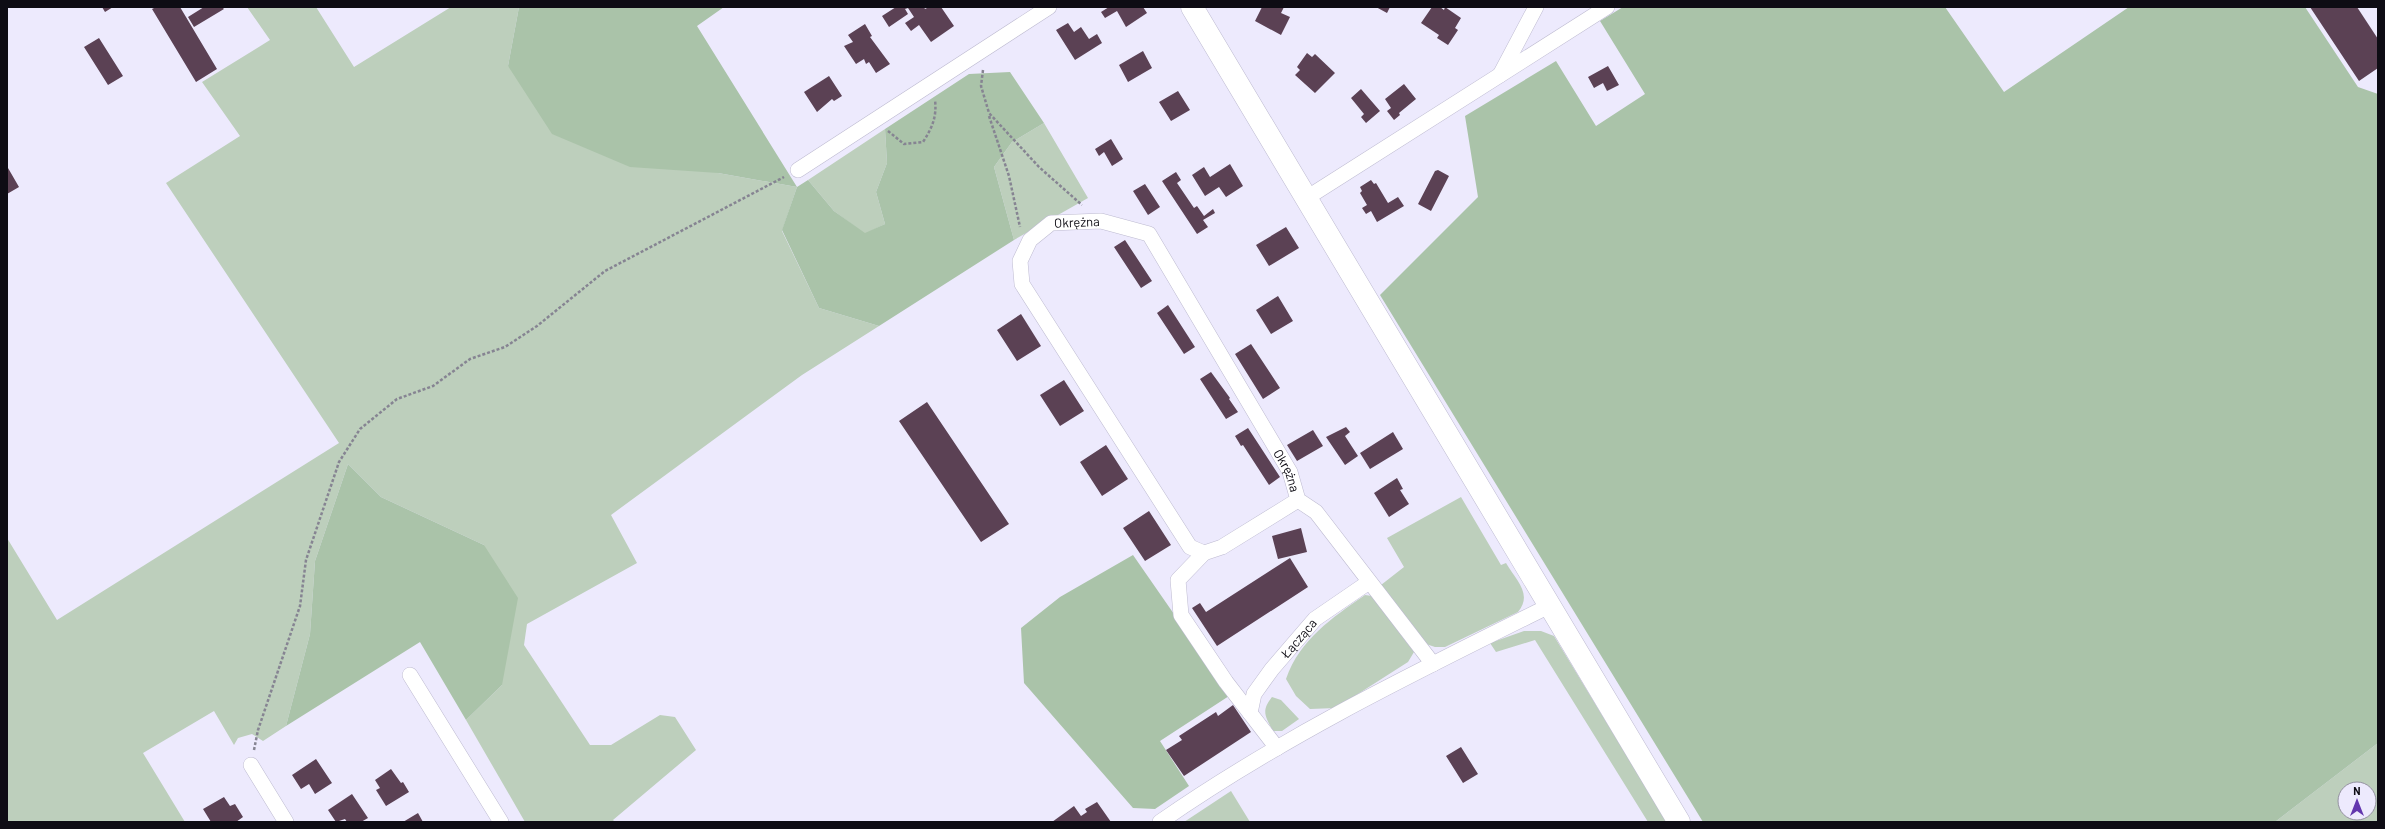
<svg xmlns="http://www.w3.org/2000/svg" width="2385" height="829" font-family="Barlow,sans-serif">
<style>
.green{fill:#bdcfbc;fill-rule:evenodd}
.forest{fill:#aac3a9}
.building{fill:#5b4154}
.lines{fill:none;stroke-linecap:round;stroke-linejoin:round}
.street-casing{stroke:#bebbd1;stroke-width:16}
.secondary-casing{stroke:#bebbd1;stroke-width:23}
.path{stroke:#868492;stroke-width:2.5;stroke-dasharray:3 2;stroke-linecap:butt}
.street{stroke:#fff;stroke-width:15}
.secondary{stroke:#fff;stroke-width:22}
.labels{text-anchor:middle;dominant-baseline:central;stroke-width:4;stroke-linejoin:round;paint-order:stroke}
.street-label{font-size:13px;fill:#0e0c14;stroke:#edeafd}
</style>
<rect width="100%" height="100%" fill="#edeafd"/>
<!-- green -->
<path class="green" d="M247,7H316L354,67L451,7H519L508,66L718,173L797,187L782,231L819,308L879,326L802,375L611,515L637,563L527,624L524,645L590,745H611L660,715L675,717L696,750L613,820L615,822H525L466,720L502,685L484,545L381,497L348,464L315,561L310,634L286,726L263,741L252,734L238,738L234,745L214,711L143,753L185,822H7V538L57,620L339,443L166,183L240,136L202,82L270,40Z
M1044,123L1088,198L1014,240L994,167L1012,142Z
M885,129L887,163L876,192L885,224L865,234L834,211L808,180Z
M1461,497L1501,565L1506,563C1516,580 1533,594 1518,612L1445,647H1435L1426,644L1381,585L1404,567L1387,538Z
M1365,595L1372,596L1414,652L1408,662L1336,708L1310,709L1296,696L1286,679C1300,639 1332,618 1365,595Z
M1524,631H1541L1554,636L1667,822H1648L1535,640L1496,652L1490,643Z
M1272,697L1281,700L1299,719L1282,731H1273C1265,716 1261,711 1272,697Z
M2378,743V822H2275ZM2345,789H2369V813H2345Z
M1231,791L1250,822H1184Z"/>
<!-- forest -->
<path class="forest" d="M519,7H724L697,26L797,187L808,180L834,211L865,233L885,224L876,192L887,163L885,129L969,74L1010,72L1044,123L1012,142L994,167L1014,240L879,326L819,308L782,230L797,187L718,173L630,167L552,134L508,66Z
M1623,7H1945L2004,92L2129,7H2305L2358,87L2378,94V743L2275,822H1703L1380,295L1478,197L1465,116L1556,61L1596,126L1645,94L1600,21Z
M348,464L381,497L484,545L518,598L502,685L466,720L420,642L286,726L310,634L315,561Z
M1133,555L1226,689L1229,696L1160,741L1189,786L1155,809L1133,808L1024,683L1021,628L1060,597Z"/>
<!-- building -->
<path class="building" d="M102,7H113L105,12Z
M156,7H180L217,69L196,82L152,9Z
M204,7H222L224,9L194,27L188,17Z
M896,7H924L925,9L929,7H941L954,26L931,42L919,25L911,31L905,23L914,17L908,8L905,9L908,14L889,27L882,16Z
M1109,7H1143L1147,13L1126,27L1117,11L1105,18L1101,12Z
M1262,7H1284L1281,13L1290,17L1281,35L1255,21Z
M1376,7H1390L1387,13Z
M1432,7H1440L1444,10L1445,7L1461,18L1455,28L1458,30L1448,45L1437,38L1439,35L1421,23Z
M2310,7H2357L2378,39V68L2359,81Z
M1068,23L1074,32L1081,27L1089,39L1097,34L1102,43L1075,60L1056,30Z
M865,24L872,36L870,37L890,64L876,73L869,62L866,64L864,59L856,64L844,46L853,42L848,35Z
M99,38L123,76L108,85L84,47Z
M1143,51L1152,68L1128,82L1119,65Z
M1307,53L1312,57L1315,54L1335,73L1315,93L1295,75L1300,70L1297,67Z
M1608,66L1619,85L1607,91L1603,83L1594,88L1588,77Z
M829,76L842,96L834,101L832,99L817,112L804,92Z
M1404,84L1416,99L1399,113L1400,115L1394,120L1387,111L1391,108L1385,99Z
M1361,89L1380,111L1366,123L1361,117L1364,114L1351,98Z
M1178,91L1190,110L1171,121L1159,102Z
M1111,139L1123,159L1112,166L1104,152L1099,156L1095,149Z
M1230,164L1243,186L1226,197L1219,187L1205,196L1192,175L1204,167L1210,177Z
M8,168L19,187L7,194V169Z
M1438,170L1449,176L1431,211L1418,204L1435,171Z
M1176,172L1181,180L1177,183L1194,208L1197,206L1204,216L1213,209L1215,213L1203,220L1208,227L1197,234L1162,181Z
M1371,180L1374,184L1376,183L1388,203L1398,197L1404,206L1377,222L1371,211L1366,214L1362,208L1367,205L1360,193L1362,191L1360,187Z
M1145,184L1160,207L1148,215L1133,191Z
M1286,227L1299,248L1269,266L1256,245Z
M1125,240L1152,281L1141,288L1114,247Z
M1278,296L1293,321L1271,334L1256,310Z
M1168,305L1195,347L1184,354L1157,313Z
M1021,314L1041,346L1017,361L997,330Z
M1251,344L1280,388L1263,399L1235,354Z
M1211,372L1230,398L1229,399L1238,412L1226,419L1200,379Z
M1064,380L1084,411L1060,426L1040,395Z
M927,402L1009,524L981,542L899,421Z
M1346,427L1350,432L1345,436L1358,456L1345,465L1326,437Z
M1248,428L1280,477L1269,485L1243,445L1241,446L1235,436Z
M1313,430L1323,446L1297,461L1287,445Z
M1393,432L1403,449L1370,469L1360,453Z
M1106,445L1128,479L1102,496L1080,462Z
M1397,478L1403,489L1400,490L1409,504L1389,517L1374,493Z
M1149,511L1171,545L1145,561L1123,528Z
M1301,528L1307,552L1278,559L1272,536Z
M1290,558L1308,587L1217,646L1192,608L1200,603L1206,612Z
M1233,705L1251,732L1184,776L1166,750L1182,740L1179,736L1216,712L1218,716Z
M1461,747L1478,774L1463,783L1446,756Z
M316,759L332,783L315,794L309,784L301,789L292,775Z
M391,769L401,783L403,782L409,792L386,806L376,790L380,788L375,780Z
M352,794L368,818L361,822H347L345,819L336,822L328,810Z
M224,797L230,806L235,804L243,817L236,822H211L203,809Z
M1097,802L1111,822H1052L1074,806L1081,816L1087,812L1085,809Z
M418,813L423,822H403Z"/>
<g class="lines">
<defs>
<g id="street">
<path d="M1500,75L1536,7"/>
<path d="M798,170L1049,7"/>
<path d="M1305,199L1607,7"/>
<path id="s1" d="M1298,500L1222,547L1204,553L1190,547L1022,284L1020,261L1030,240L1051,223L1101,221L1149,234L1290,472L1298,500L1316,512L1433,664"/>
<path d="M1204,553L1178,580L1181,615L1226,682L1277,748"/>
<path d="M410,675L501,822"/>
<path id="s2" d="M1250,713L1254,694L1272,669L1315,619L1369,582"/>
<path d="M251,765L286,822"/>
<path d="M1160,822C1282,737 1416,672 1549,606"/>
</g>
<path id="secondary" d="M1192,7L1679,822"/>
</defs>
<!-- street casing -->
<use href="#street" class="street-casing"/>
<!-- secondary casing -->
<use href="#secondary" class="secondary-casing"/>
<!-- path -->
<path class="path" d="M983,70L981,86L989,113L1039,167L1082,205
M989,116L1009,176L1020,227
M888,131L904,144L923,142C932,128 937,117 935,100
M254,750L258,730L300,606L306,560L339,462L360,429L397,399L433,386L470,359L505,347L537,326L605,271L784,177"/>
<!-- street -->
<use href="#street" class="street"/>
<!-- secondary -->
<use href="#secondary" class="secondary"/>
</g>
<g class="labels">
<!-- street labels -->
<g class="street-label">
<text stroke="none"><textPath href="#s1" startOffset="535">Okrężna</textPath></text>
<text stroke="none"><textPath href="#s1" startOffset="883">Okrężna</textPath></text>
<text stroke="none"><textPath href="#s2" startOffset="91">Łącząca</textPath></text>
</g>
</g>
<!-- border -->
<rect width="2385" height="829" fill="none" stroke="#0e0c14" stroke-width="16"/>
<!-- north arrow -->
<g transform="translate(2357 801)"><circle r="19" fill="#edeafd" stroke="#9491a0"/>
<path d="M0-3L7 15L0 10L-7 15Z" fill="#6236ae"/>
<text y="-6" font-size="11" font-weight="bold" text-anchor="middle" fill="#0e0c14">N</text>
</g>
</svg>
